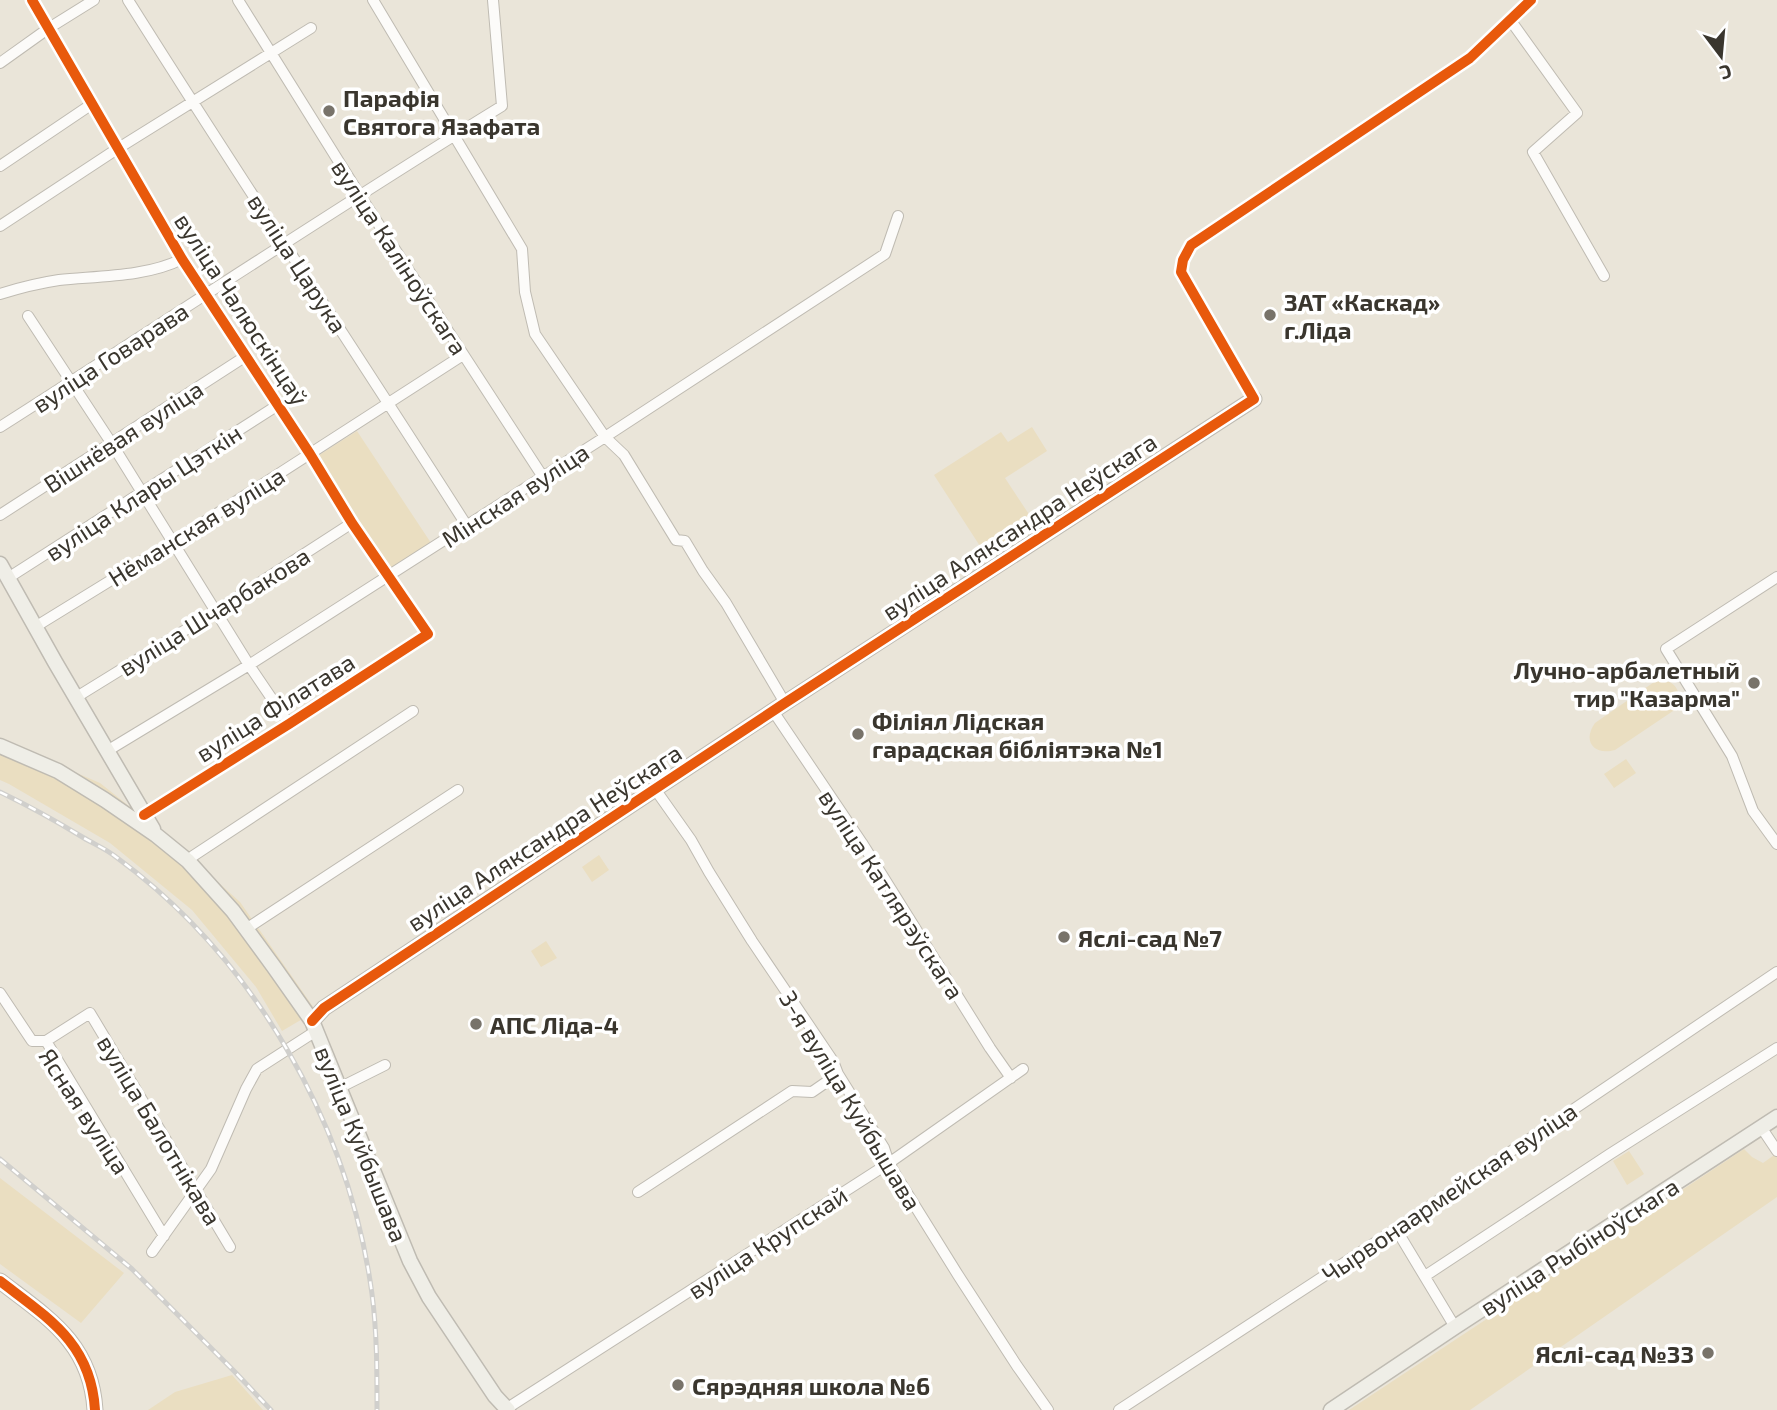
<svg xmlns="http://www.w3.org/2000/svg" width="1777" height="1410" font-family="'Exo 2',sans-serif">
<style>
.green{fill:#eadec1}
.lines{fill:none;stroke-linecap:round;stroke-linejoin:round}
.street-casing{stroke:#bfbbb2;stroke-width:12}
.secondary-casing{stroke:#bfbbb2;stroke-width:17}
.street{stroke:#fcfbf9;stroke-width:10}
.secondary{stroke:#efeee7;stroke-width:14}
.rail-casing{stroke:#d0cfcc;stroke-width:5}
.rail{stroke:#fff;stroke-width:2.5;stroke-dasharray:8;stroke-linecap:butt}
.cycleway-casing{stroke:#fff;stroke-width:15}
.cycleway{stroke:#e8590c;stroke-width:10}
.poi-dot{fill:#78736a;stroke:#fff;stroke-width:2.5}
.labels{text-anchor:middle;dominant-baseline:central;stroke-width:7;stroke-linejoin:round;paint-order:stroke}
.poi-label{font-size:24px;font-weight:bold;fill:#3a362e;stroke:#fff;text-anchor:start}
.street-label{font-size:24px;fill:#3a362e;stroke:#fff}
</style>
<rect width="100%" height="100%" fill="#eae5d9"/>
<!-- green -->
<path class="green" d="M1032,427L1047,451L1005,478L1038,528L989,560L934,475L1001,432L1008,442Z
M357,431L431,543L391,568L316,457Z
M1657,680C1676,679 1683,692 1676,709L1615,750C1594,756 1582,741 1595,723Z
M0,740L100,783L164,834L240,902L316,1011L282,1031L256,987L192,910L110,843L9,784L0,780Z
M1626,759L1636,773L1614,788L1604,774Z
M599,855L609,870L592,882L582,867Z
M546,941L557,958L541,967L531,951Z
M1744,1149L1752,1157L1763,1163L1777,1153V1197L1470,1410H1349Z
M1629,1151L1644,1174L1627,1185L1613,1161Z
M0,1178L124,1273L81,1323L0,1264Z
M232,1375L263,1410H148L175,1392Z"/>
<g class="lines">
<defs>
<path id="street" d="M32,0L182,259L310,454L352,523L428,634L289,724L144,815
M128,0C239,177 355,350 467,526
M238,0L359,194L543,477
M373,0L522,249L525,292L535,334L605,437L624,455L676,540L685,541L703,571L726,603L785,703
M1511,21L1577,113L1533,152L1604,276
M0,63L49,28L94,0
M0,166L92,104
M0,226L117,149L311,28
M0,294C19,288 39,283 59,280C98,276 147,277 182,259
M28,316L112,444L249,665L289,724
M1254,399L1181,272L1183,260L1191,245L1470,58L1531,0
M0,427C168,320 333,210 502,106L493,0
M0,515L246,356
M1777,577L1666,649L1732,756L1753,811L1777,844
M8,578L278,405
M35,627L173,542L463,355
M75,698L216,611L352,523
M773,711L862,843L990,1048L1011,1078
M107,751L249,665L605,437L885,254L898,216
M655,789L691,840L709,872L752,941L833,1061L838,1074L884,1148L889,1163L897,1177L958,1275L1017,1366L1048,1410
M188,861L193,856L413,711
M246,929L458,790
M0,993L32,1041H46L164,1236
M46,1041L90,1013L230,1247
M339,1088L385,1065
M1761,1127L1777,1151
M638,1192L792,1091L812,1092L838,1074
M1396,1229L1455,1327
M152,1252L211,1169L246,1089L257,1069L316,1031
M1425,1276L1610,1154L1777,1048
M506,1409L889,1163L1023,1069
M1119,1410L1396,1229L1777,972"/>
<path id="secondary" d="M0,564L55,662L153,829
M0,746L58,771L105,800L156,835L188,861L233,911L274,967L312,1021L410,1261L429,1297L495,1396L508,1410
M312,1021L324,1008L785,703L1254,399
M0,1281C48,1318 91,1343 95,1410
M1331,1410L1455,1327L1777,1117"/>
</defs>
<!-- street casing -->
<use href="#street" class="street-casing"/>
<!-- secondary casing -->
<use href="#secondary" class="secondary-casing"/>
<!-- street -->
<use href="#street" class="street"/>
<!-- secondary -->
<use href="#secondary" class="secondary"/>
<defs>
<path id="rail" d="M0,792C29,806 56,821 84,838C94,844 106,849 116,857C254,958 349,1124 372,1294C377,1332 377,1371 377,1410
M0,1159L132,1269L235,1372L271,1410"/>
</defs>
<!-- rail casing -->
<use href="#rail" class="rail-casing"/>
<!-- rail -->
<use href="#rail" class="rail"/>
<defs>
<path id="cycleway" d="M32,0L182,259L310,454L352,523L428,634L289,724L144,815
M312,1021L324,1008L785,703L1254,399L1181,272L1183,260L1191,245L1470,58L1531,0
M0,1281C48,1318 91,1343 95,1410"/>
</defs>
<!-- cycleway casing -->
<use href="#cycleway" class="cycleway-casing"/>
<!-- cycleway -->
<use href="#cycleway" class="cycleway"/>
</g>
<!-- markers -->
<g class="poi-dot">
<circle cx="329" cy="111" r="7"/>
<circle cx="1270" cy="315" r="7"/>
<circle cx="1754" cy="683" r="7"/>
<circle cx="858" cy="734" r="7"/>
<circle cx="1064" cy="937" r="7"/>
<circle cx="476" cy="1024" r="7"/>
<circle cx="1708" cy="1353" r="7"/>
<circle cx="678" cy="1385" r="7"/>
</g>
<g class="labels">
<!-- poi labels -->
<g class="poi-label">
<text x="343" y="97">Парафія<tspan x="343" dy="28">Святога Язафата</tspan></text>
<text x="1284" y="301">ЗАТ «Каскад»<tspan x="1284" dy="28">г.Ліда</tspan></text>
<text x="1740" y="669" text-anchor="end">Лучно-арбалетный<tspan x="1740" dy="28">тир "Казарма"</tspan></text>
<text x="872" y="720">Філіял Лідская<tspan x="872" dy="28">гарадская бібліятэка №1</tspan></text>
<text x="1078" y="937">Яслі-сад №7</text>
<text x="490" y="1024">АПС Ліда-4</text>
<text x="1694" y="1353" text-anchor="end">Яслі-сад №33</text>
<text x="692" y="1385">Сярэдняя школа №6</text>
</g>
<!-- street labels -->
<g class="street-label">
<text transform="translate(400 257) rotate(57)">вуліца Каліноўскага</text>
<text transform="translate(298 263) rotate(57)">вуліца Царука</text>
<text transform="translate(242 309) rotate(57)">вуліца Чалюскінцаў</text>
<text transform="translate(110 357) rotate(-33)">вуліца Говарава</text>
<text transform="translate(123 436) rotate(-33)">Вішнёвая вуліца</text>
<text transform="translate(143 492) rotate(-33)">вуліца Клары Цэткін</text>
<text transform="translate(515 495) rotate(-33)">Мінская вуліца</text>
<text transform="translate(196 526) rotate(-32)">Нёманская вуліца</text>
<text transform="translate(1019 526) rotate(-33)">вуліца Аляксандра Неўскага</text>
<text transform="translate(214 611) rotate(-32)">вуліца Шчарбакова</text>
<text transform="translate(275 707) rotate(-32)">вуліца Філатава</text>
<text transform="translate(544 837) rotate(-33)">вуліца Аляксандра Неўскага</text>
<text transform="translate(892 894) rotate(57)">вуліца Катлярэўскага</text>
<text transform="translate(851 1100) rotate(59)">3-я вуліца Куйбышава</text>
<text transform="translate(85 1111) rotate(57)">Ясная вуліца</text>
<text transform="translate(160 1130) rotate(59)">вуліца Балотнікава</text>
<text transform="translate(362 1144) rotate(68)">вуліца Куйбышава</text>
<text transform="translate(1449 1192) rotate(-34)">Чырвонаармейская вуліца</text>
<text transform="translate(767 1242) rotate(-33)">вуліца Крупскай</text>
<text transform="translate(1579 1246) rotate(-33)">вуліца Рыбіноўскага</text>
</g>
</g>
<!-- north arrow -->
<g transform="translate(1721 56) rotate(164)" stroke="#ffffff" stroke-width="5" paint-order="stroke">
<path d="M0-5L12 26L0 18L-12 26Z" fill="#3a362e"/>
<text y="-10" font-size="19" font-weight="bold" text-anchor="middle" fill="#3a362e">С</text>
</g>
</svg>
